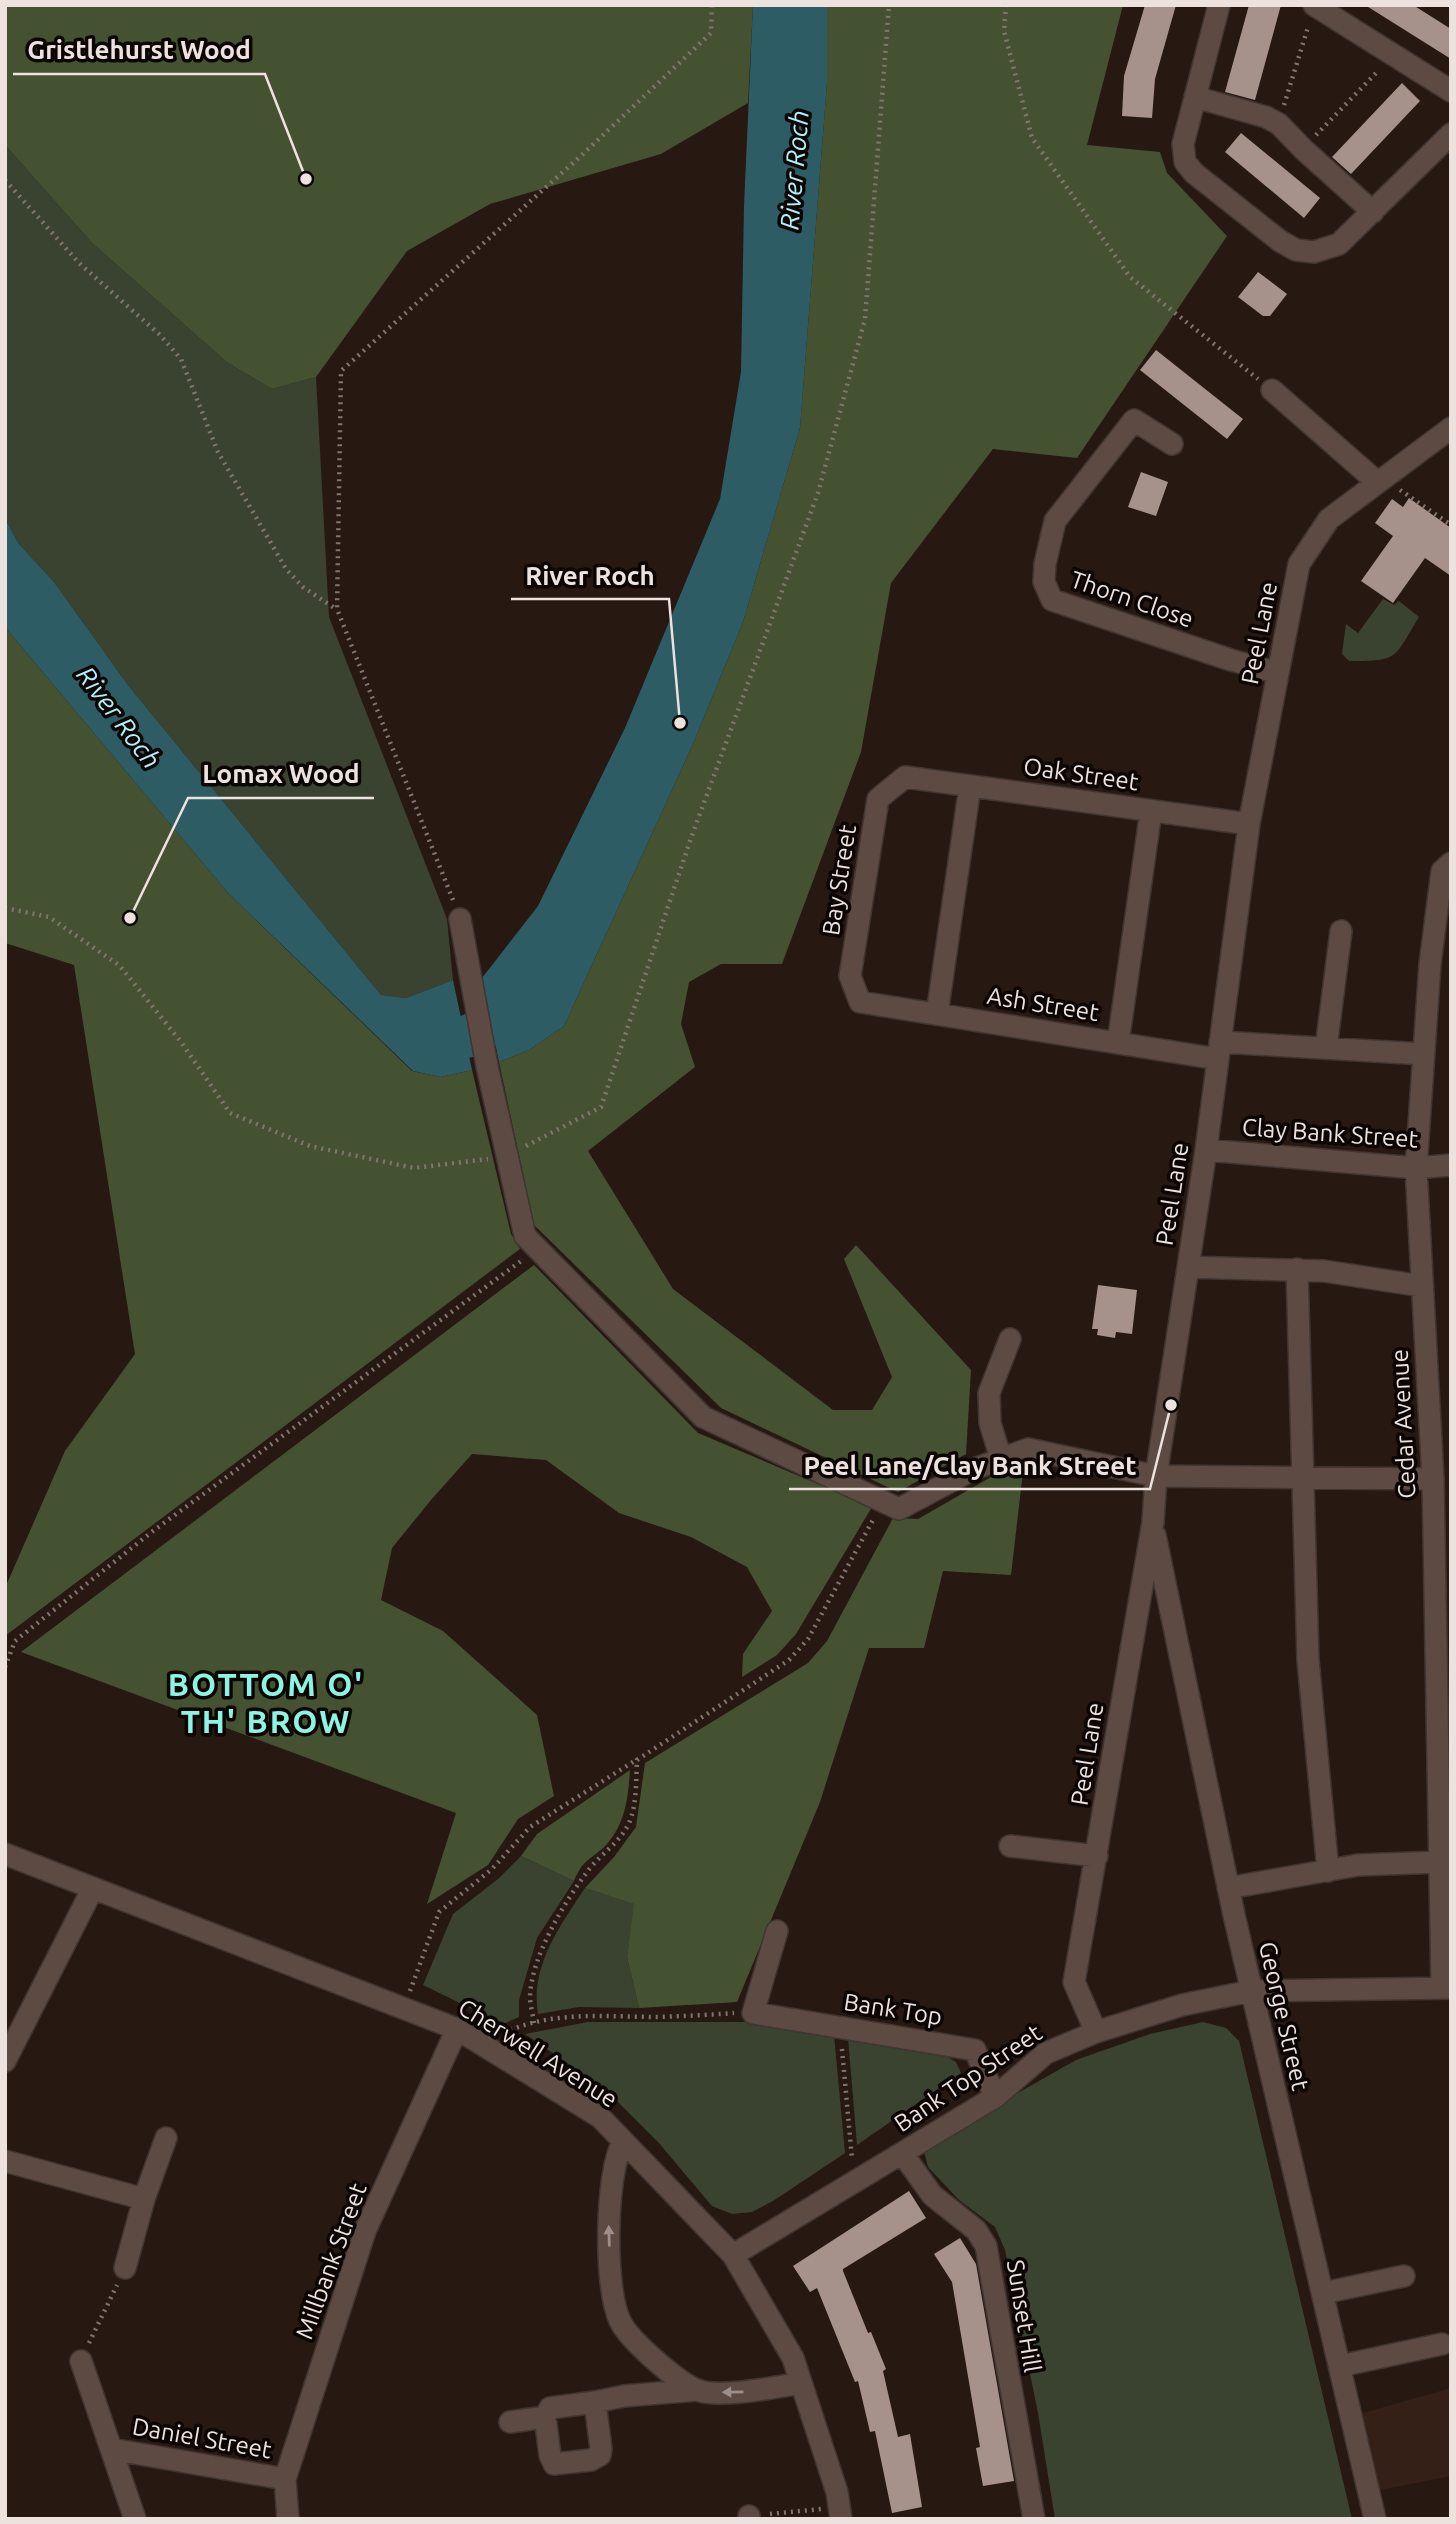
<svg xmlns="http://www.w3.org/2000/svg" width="1456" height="2524" font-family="Ubuntu,sans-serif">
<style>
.built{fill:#352018}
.green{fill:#3a4330}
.forest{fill:#445232}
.water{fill:#2d5c65}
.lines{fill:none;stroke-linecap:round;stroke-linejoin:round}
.river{stroke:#2d5c65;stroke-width:42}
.building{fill:#a6928a}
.minor-casing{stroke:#403532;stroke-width:24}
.path{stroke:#827570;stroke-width:4.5;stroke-dasharray:2 5;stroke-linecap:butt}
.minor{stroke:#5c4a43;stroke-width:21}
.oneway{fill:#9d8e89}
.labels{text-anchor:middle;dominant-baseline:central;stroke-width:7;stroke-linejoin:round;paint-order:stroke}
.street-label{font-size:24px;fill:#ede2de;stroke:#0b0504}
.water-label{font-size:26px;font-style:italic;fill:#aff0fd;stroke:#0b0504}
.district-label{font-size:32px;font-weight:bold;letter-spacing:2px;fill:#8df4e4;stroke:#0b0504}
.leader{fill:none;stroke:#ede2de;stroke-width:2.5}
.callout-dot{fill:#ede2de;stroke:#0b0504;stroke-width:2.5}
.callout-label{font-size:26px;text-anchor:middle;font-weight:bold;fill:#ede2de;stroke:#0b0504;stroke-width:7;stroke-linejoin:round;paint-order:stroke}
</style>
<rect width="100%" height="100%" fill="#271812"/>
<!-- built -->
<path class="built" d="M1451,2388V2476L1380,2490L1363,2413Z"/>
<!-- green -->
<path class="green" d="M5,145L92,243L228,363L272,389L316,377L329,617L447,919L453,980L406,998L381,995L128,685L54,582L19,544L5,519Z
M1383,599L1394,605L1399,601L1419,617C1393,659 1400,661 1349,661L1342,654L1346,624L1358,633Z
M521,1856L574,1881L537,1938L519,2000V2017L503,2024L423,1985L453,1914L498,1879Z
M585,1888L635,1904L627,1957L639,2008L579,2007L538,2014C530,1966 560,1926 585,1888Z
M588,2022H752L834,2035L845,2153L773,2201L752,2212L732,2214L712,2206L658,2142L605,2089L525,2034Z
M1203,2022L1226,2028L1239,2041L1352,2519H1055L1038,2413L1005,2250L995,2227L959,2200L928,2167L923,2147L1076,2060L1150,2034Z
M848,2038L941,2053L956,2062L961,2073L857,2145Z"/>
<!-- forest -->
<path class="forest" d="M5,5H753L748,103L661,154L490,204L407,251L316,377L272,389L228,363L92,243L5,145Z
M827,5H1123L1087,145L1160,152L1167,173L1227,236L1077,458L993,449L891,583L861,752L782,964H721L689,982L681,1024L695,1067L588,1151L673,1289L833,1410H872L892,1377L844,1259L856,1245L971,1370L966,1454L898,1492L721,1408L534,1225L499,1062L529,1050L564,1026L693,744L743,622L800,428L827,83Z
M5,627L228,893L412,1071L441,1077L472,1070L511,1234L520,1249L5,1636V1588L65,1451L135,1354L74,965L5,943Z
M534,1265L698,1433L872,1507L796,1634L777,1655L742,1677L743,1654L772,1611L747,1567L691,1537L619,1513L546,1460L472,1454L431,1500L392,1548L381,1600L443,1631L537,1715L554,1796L518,1819L488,1865L427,1904L456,1813L21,1652Z
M1024,1463L1011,1575L943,1571L924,1648H869L820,1802L737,2002L639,2008L627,1957L634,1904L585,1888L614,1857L636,1827L645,1763L808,1663L827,1641L893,1518L918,1519L991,1477Z
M630,1770C628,1797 626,1822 607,1844C592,1860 584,1857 574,1881L521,1856L537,1834Z"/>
<!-- water -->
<path class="water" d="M753,5H827V83L800,428L743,622L693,744L564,1026L529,1050L499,1062L482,978L538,906L625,728L720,499L741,372L744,206Z
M5,519L19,544L54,582L128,685L381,995L406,998L453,980L472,1070L441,1077L413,1071L228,893L5,627Z"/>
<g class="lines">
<!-- river -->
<path class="river" d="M408,1033L447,1042L466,1037L528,1005L536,991"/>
</g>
<!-- building -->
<path class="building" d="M1145,5H1176L1155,79L1152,118L1122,116L1124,76Z
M1249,5H1281L1255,100L1225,92Z
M1365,5H1413L1451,29V59Z
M1402,83L1420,101L1351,174L1332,157Z
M1241,133L1320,198L1304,218L1225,152Z
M1258,272L1287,294L1270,316H1263L1238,297Z
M1156,350L1243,419L1227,439L1140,370Z
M1141,472L1168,482L1156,516L1128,507Z
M1409,498L1451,528V576L1425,558L1393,603L1361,581L1393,536L1375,523L1392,499L1403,507Z
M1098,1285L1137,1290L1132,1334L1116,1332L1115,1338L1097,1335L1098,1329H1092Z
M909,2191L926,2218L843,2269V2271L868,2333L871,2332L886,2369L883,2371L898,2437L910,2434L922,2507L892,2513L875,2431L870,2432L858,2381L855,2382L817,2288L810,2292L793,2266Z
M960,2238L976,2264L1014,2481L983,2486L976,2448L980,2447L952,2282L934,2254Z"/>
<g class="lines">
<defs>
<path id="minor" d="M1219,5L1183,144L1185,162L1194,173L1280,241L1296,250L1314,252L1339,244L1451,134
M1314,5L1451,91
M1195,97L1266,117L1279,124L1303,149L1373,212
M1272,390L1377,482
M1172,444L1134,420L1055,521L1045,564L1044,582L1052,600L1231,660L1278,673
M460,919L487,1066L525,1236L703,1417L899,1509L974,1469L1028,1449L1156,1476L1433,1479
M937,1014L970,786
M1220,1042L1424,1054
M1118,1043L1151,811
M1326,1048L1341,931
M1218,1059L860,1002L850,976L878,799L905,777L1249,824
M1206,1150L1416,1168L1451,1165
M1188,1267L1324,1271L1422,1286
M1297,1269L1308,1660L1328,1871
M1001,1459L990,1423L989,1393L1010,1339
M1155,1535L1234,1915L1375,2519
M1010,1846L1097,1856
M5,1854L457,2029L600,2117L733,2255L793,2358L837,2492L841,2519
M1228,1888L1358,1865L1441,1862
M777,1931L753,2013L975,2050L995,2097
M1442,1988L1433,1479L1416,1168L1430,964L1442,871L1451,863
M1096,2032L1074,1982L1153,1522L1156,1476L1206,1150L1249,824L1299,564L1329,519L1451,428
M5,2061L93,1888
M623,2142C605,2174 604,2288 620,2321C629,2340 680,2385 700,2391C722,2398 777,2387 801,2383
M902,2153L932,2195L976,2230L986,2246L1034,2519
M5,2161L144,2199
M733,2255L995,2097L1046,2053L1096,2032L1182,2005L1251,1991L1451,1988
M125,2268L144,2199L166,2138
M1323,2293L1404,2276
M81,2361L135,2519
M1340,2366L1442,2344
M595,2402L550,2408L545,2417L550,2455L554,2464L591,2460L600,2455L601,2449L595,2402L624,2396L697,2390
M510,2422L545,2417
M111,2449L285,2479
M749,2516V2519
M288,2519L285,2479L365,2231L457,2029"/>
</defs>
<!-- minor casing -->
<use href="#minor" class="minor-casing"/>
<!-- path -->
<path class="path" d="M1006,5L1004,31L1032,138L1130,277L1258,379
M1284,105L1308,27
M1316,135L1378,71
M5,180L79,263L160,335L181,359L218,452L286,569L303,587L336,609
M1400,490L1451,525
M453,900L337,609L341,371L583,154L711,33L712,5
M5,908L49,917L120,966L181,1042L230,1113L310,1146L414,1168L488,1159
M526,1146L601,1107L691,838L818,493L865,319L889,5
M5,1667L15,1641L153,1531L521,1261
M410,1991L439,1912L492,1869L530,1827L636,1760
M534,2023C533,2015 530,2005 530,1997C531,1957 564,1903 587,1872C600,1854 619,1844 629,1823C637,1805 636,1779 637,1760L789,1660L808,1639L874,1518
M504,2033C552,2010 607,2017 658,2017C684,2016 709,2015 734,2013
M842,2049L852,2159
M89,2343L117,2285
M770,2514L821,2509"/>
<!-- minor -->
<use href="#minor" class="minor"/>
</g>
<!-- one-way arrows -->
<defs><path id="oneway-solid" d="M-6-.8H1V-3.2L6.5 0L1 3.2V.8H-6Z" transform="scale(1.75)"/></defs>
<g class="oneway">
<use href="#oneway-solid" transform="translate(609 2236) rotate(-92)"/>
<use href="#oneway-solid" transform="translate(733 2392) rotate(179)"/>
</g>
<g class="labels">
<!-- street labels -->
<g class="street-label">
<text transform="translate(1132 599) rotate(19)">Thorn Close</text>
<text transform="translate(1259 633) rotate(-79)">Peel Lane</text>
<text transform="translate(1081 774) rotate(8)">Oak Street</text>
<text transform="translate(839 880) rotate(-81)">Bay Street</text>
<text transform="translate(1043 1004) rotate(9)">Ash Street</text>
<text transform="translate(1330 1133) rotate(4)">Clay Bank Street</text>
<text transform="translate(1172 1194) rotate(-81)">Peel Lane</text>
<text transform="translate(1403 1424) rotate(-93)">Cedar Avenue</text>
<text transform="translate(1087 1754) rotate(-81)">Peel Lane</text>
<text transform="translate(893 2009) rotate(9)">Bank Top</text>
<text transform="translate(1284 2016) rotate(77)">George Street</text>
<text transform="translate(538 2053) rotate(32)">Cherwell Avenue</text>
<text transform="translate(968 2078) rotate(-34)">Bank Top Street</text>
<text transform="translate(331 2261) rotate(-70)">Millbank Street</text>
<text transform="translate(1024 2316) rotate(81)">Sunset Hill</text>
<text transform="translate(202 2438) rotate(10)">Daniel Street</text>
</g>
<!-- water labels -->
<g class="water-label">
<text transform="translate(794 170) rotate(-85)">River Roch</text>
<text transform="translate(119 717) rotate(53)">River Roch</text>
</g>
<!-- district labels -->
<g class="district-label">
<text x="266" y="1684">BOTTOM O'<tspan x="266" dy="37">TH' BROW</tspan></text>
</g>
</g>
<!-- callouts -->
<path class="leader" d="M306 179L265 74H13M680 723L669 599H511M130 918L188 798H374M1171 1405L1150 1489H789"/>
<g class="callout-dot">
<circle cx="306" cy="179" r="7"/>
<circle cx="680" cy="723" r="7"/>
<circle cx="130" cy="918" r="7"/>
<circle cx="1171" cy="1405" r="7"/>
</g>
<g class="callout-label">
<text x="139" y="59">Gristlehurst Wood</text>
<text x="590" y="585">River Roch</text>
<text x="281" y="783">Lomax Wood</text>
<text x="970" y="1475">Peel Lane/Clay Bank Street</text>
</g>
<!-- border -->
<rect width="1456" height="2524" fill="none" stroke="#ede2de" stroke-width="14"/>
</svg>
